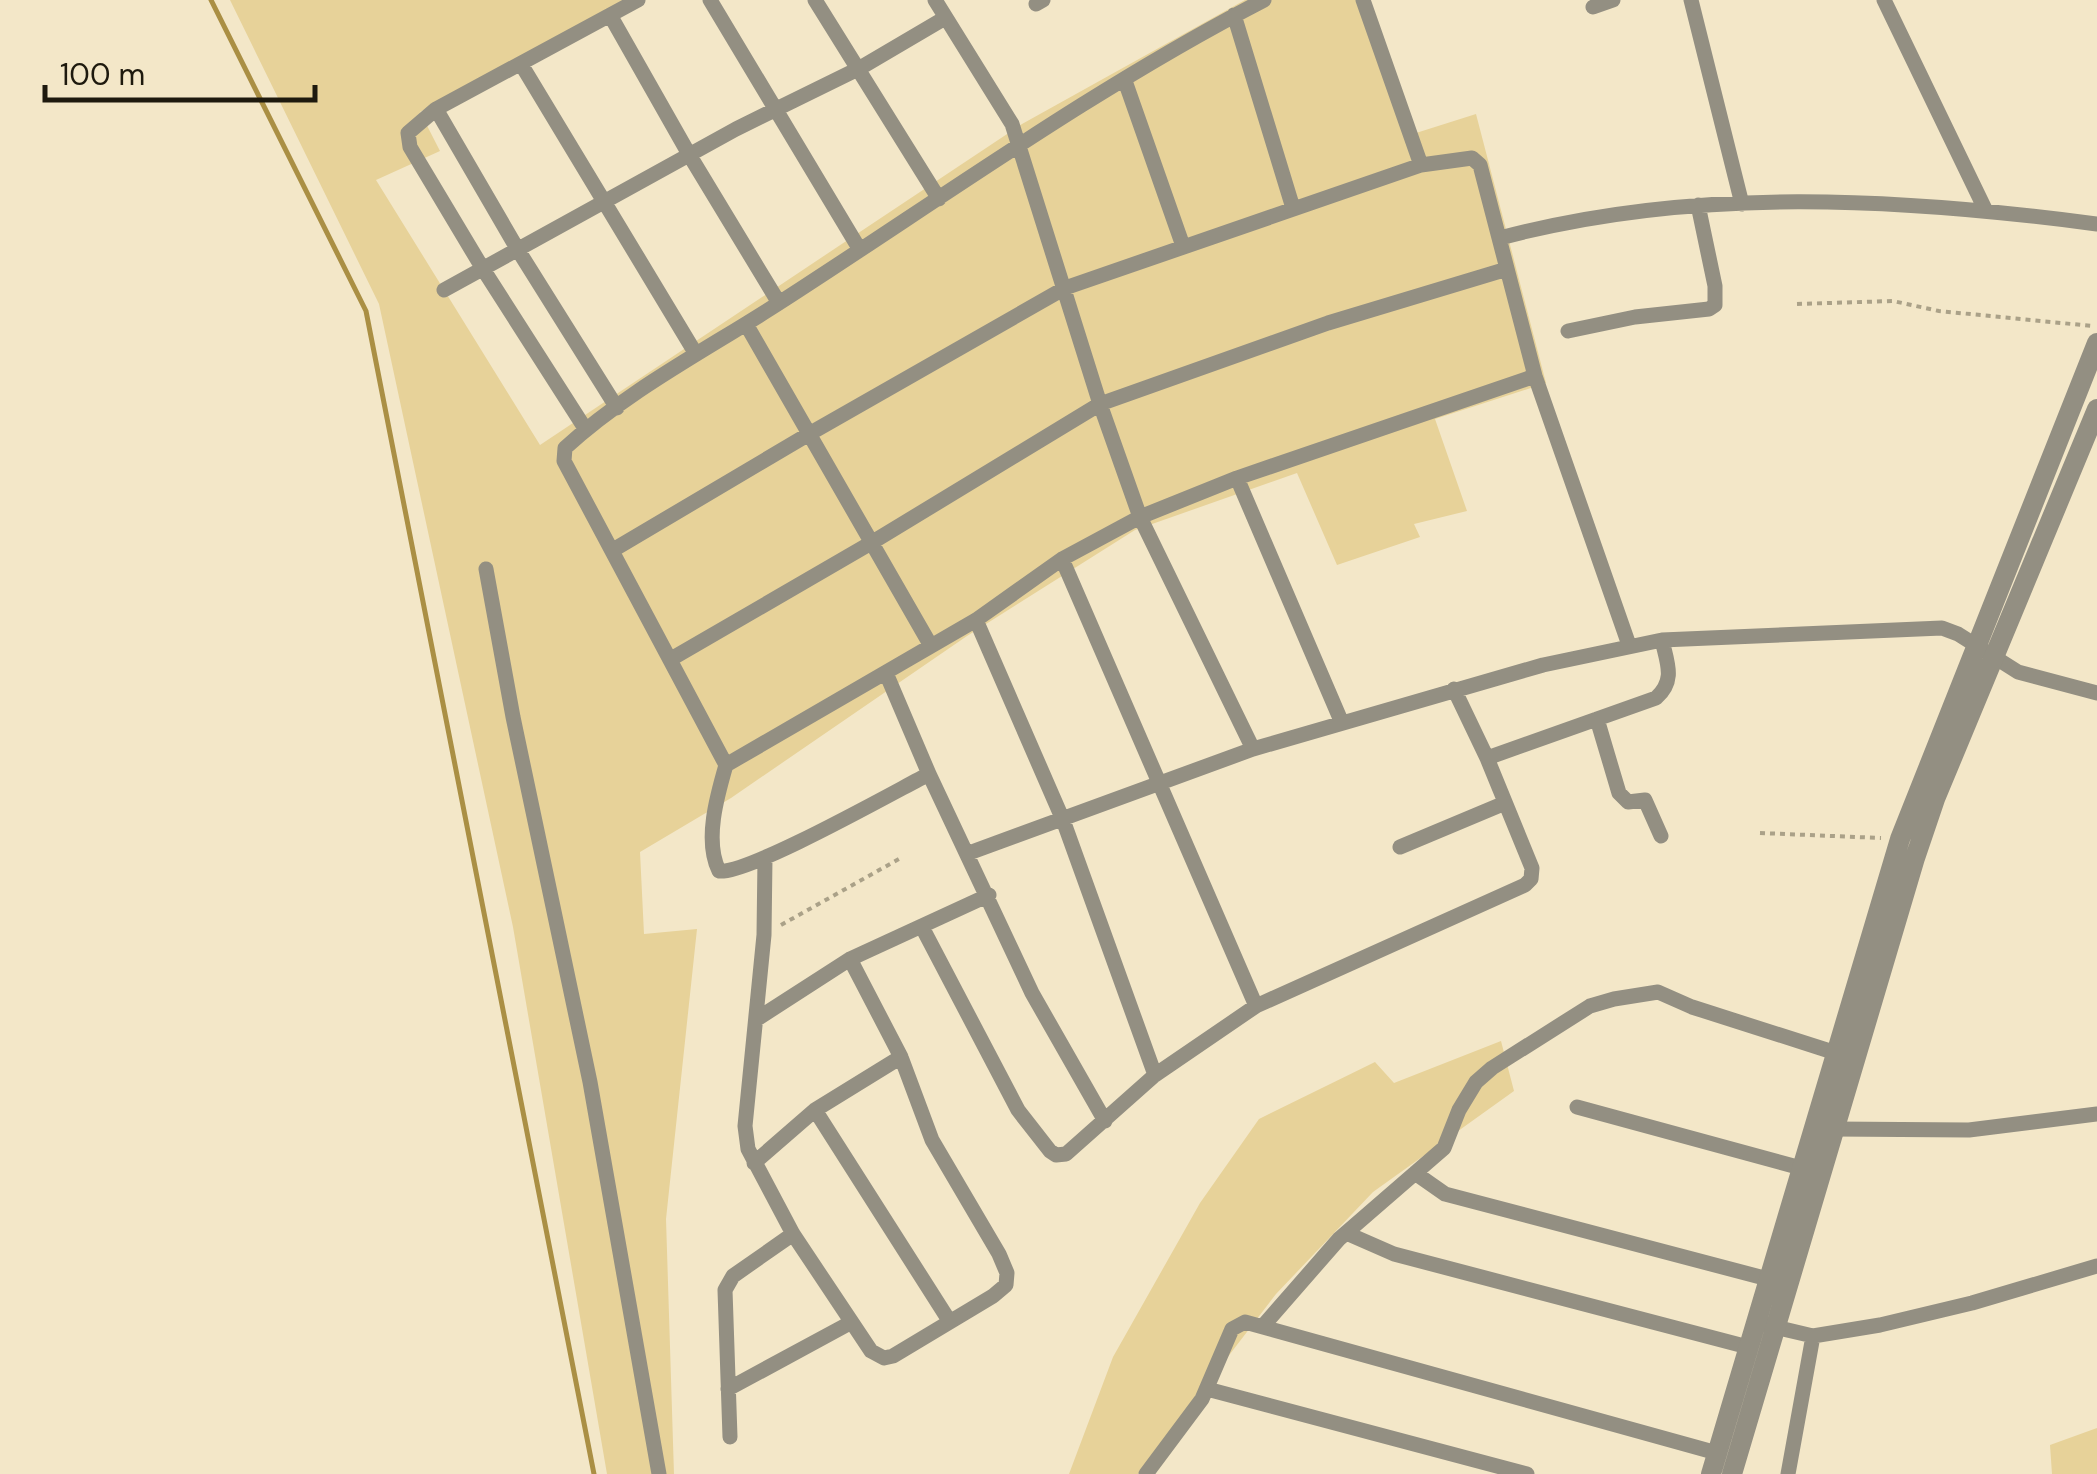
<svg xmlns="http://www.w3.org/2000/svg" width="2097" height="1474" font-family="'DM Sans',sans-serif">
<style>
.green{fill:#e7d299}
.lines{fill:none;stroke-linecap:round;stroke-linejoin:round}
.stream{stroke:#aa8f44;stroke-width:5}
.path{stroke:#aaa188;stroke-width:4;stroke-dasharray:5 5;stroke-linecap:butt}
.minor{stroke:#938f82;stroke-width:15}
.tertiary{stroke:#938f82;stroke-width:20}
</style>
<rect width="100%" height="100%" fill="#f3e7c8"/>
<!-- green -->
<path class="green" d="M230,0H630L420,112L440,151L376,180L540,445L1022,124L1245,0H1370L1416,133L1476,114L1546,383L1435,419L1467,511L1414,524L1420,537L1337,565L1297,473L1135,530L967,636L731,798L640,852L644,934L697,929L666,1219L674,1474H607L513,927L379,304Z
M1501,1041L1514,1091L1373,1192L1276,1294L1138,1474H1069L1113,1357L1200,1203L1259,1119L1375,1062L1394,1083Z
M2097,1428V1474H2052L2050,1445Z"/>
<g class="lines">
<!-- stream -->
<path class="stream" d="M211,0L366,311L594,1474"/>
<!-- path -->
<path class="path" d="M1797,304L1893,301L1939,311L2092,326
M1760,833L1881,838
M781,925L899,859"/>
<!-- minor -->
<path class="minor" d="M710,0L860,250
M815,0L939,199
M935,0L1012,124L1100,404L1140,517L1253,749
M1363,0L1421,165L1472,158L1480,165L1535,376L1629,645
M1691,0L1742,204
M1884,0L1985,209
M1036,4L1043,0
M1593,7L1613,0
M610,15L690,156L779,303
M1234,15L1293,208
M521,64L696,354
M1125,81L1183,246
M436,109L518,250L617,408
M1500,238C1694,186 1900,198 2097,224
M444,290L736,129L860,68L945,18
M746,324L931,646
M1568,331L1635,317L1709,309L1715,305V286L1698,205
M586,430L483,269L410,147L408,133L436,109L638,0
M1237,478L1342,723
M613,550L809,434L1065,288L1421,165
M1062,559L1256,1006
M486,569L513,717L590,1082L659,1474
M976,620L1063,820L1155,1075
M671,659L871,543L1100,404L1328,323L1507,269
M886,673L929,774L1032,993L1105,1121
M1597,719L1619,793L1628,802L1645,800L1661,836
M1487,758L1656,698C1676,680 1667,663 1662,640
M726,765L976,620L1062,559L1140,517L1237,478L1535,376
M929,774C894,792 747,875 719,871C704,841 717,796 726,765L564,461L565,448C628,390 708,349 779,303C939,200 1094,88 1264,0
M1400,847L1505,803
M969,853L1253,749L1543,665L1662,640L1942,628L1958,634L2018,672L2097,693
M765,858L764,935L745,1126L748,1149L793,1234L871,1351L884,1358L893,1356L993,1296L1006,1285L1007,1273L999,1254L932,1140L901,1057L850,959
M922,927L1018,1110L1050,1151L1056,1155L1066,1154L1155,1075L1256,1006L1525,885L1531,879L1532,868L1487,758L1454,689
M757,1019L850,959L989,895
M1577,1107L1801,1168
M815,1110L950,1322
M1833,1129L1969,1130L2097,1114
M754,1163L815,1110L901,1057
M1415,1173L1445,1194L1768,1279
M1346,1233L1394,1254L1748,1347
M1766,1325L1813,1336L1880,1325L1972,1303L2097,1266
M1263,1326L1339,1239L1444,1148L1459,1110L1476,1082L1492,1068L1590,1006L1614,999L1658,992L1692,1007L1836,1053
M728,1389L850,1323
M1207,1389L1527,1474
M730,1437L725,1290L733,1276L793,1234
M1146,1474L1202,1399L1232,1329L1245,1322L1717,1453
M1788,1474L1813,1336"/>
<!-- tertiary -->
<path class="tertiary" d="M1711,1474L1900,839L2097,343
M1732,1474L1915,858L1935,799L2097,409"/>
</g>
<!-- scale -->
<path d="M45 85v15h270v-15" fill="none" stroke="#1e1a0e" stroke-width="5"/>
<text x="60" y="85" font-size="30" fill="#1e1a0e" stroke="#f3e7c8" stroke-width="8" paint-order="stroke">100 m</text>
</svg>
